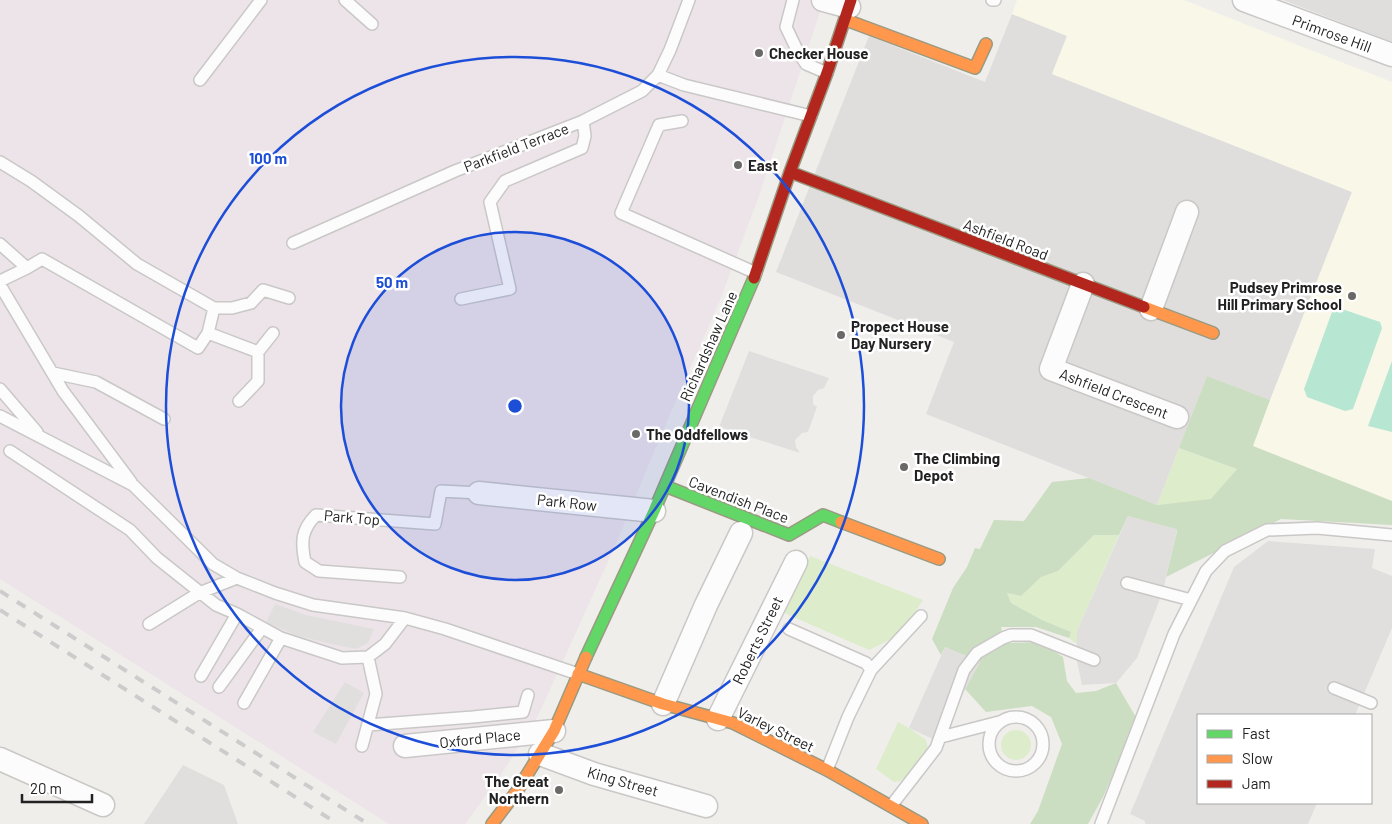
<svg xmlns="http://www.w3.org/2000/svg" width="1392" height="824" font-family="Barlow,sans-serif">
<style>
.residential{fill:#dfdedc}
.industrial{fill:#ede4e9}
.education{fill:#f8f7e8}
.grass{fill:#ddeccb}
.forest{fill:#cbdec1}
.pitch{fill:#b7e6d2}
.parking{fill:#e0dfde}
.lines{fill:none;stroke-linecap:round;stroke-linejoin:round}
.lane-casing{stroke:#c9c8c7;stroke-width:14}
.street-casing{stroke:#c9c8c7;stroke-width:25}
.fast-casing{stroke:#999a82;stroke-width:14}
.slow-casing{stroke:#999a82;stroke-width:14}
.jam-casing{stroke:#999a82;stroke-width:14}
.lane{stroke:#fdfcfc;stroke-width:11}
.street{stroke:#fdfcfc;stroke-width:22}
.fast{stroke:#63d668;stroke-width:11}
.slow{stroke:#ff974d;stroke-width:11}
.jam{stroke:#b3261e;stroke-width:11}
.rail{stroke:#ccc;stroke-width:4;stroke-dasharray:10 10;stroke-linecap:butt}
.ring{fill:none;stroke:#1d4ed8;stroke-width:2.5}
.poi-dot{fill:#6a6968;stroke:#fff;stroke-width:2}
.labels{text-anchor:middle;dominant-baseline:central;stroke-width:5;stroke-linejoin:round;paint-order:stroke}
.street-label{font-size:15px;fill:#222;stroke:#fff}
.poi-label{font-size:15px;font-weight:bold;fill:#222;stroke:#fff;text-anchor:start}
.centre{fill:#1d4ed8;stroke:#fff;stroke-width:2.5}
.ring-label{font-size:15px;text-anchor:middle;font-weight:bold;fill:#1d4ed8;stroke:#fff;stroke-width:5;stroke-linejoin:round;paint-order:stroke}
</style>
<rect width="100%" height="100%" fill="#f0eeeb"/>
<!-- residential -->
<path class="residential" d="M1283,0H1392V42Z
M1012,14L1067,36L1052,74L1352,192L1270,400L1207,376L1157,505L926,414L954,342L776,272L869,36L985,82Z"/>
<!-- industrial -->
<path class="industrial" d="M0,0H824L759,196L719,303L668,419L612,553L537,718L499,778L465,824H389L0,579Z"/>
<!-- education -->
<path class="education" d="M1017,0H1184L1392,82V501L1252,446L1352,192L1052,74L1067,36L1012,14Z"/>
<!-- grass -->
<path class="grass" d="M1179,448L1237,469L1211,500L1157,505Z
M1094,535H1119L1077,631V644L1069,638L1071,632L1042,620L1011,603L1007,593L1021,596L1041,577L1058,571Z
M810,556L923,600C904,629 902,635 869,650L782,612Z
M898,722L909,728L926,740L929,753L901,781L894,782L876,769Z
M1001 745a15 15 0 1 1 30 0a15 15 0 1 1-30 0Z"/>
<!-- forest -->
<path class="forest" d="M1207,376L1270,400L1253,446L1392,501V525L1281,519L1166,577L1177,531L1128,516L1119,535H1094L1058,571L1041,577L1021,596L1007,593L1011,603L1042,620L1071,632L1069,638L1036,627H1001L1005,643L1039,642L1063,657L1067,681L1076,693L1096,691L1116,683L1137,719L1103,797L1088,824H1030L1038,811L1062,744L1051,717L1032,706L986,712L965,689L980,662L945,647L941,655L932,639L953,588L967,567L975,548L980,549L994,520L1024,521L1052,482L1089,478L1157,505L1211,499L1237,469L1179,448Z"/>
<!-- pitch -->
<path class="pitch" d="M1339,308L1380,322L1382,328L1353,409L1345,411L1307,397L1304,389L1332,312Z
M1392,361V432L1368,426Z"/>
<!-- parking -->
<path class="parking" d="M749,351L829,378L824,388L818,390L813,396V404L817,407L808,432L802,433L795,440L796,447L800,453L719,427Z
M1128,516L1177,529L1163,591L1137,658L1116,683L1082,685L1077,662V631Z
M1268,541L1375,549L1372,568L1392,576V628L1355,715H1198V803H1317L1308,824H1145V821L1130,814L1234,567Z
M275,604L306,615L374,629L368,643L356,649L331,644L295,635L266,622Z
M945,647L980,662L937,741L909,728Z
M345,682L364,693L336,744L313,732Z
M183,765L224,785L238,824H144Z"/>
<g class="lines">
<defs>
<path id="lane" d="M345,0L372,24
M793,0L786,27L797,50L806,64L827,73
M992,0H995
M658,75L684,85L811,116
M200,80L261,0
M682,121L659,125L621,213L756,273
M0,162L31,181L79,216L137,264L214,308H232L251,303L263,290L289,298
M293,243L455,171L583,121L642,91L658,75L670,50L689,0
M0,244L27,268L42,259L198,348L208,333L214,308
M0,281L27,268
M0,285L63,391L131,482
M461,299L510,289L490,202L505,181L582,148L585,136L583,121
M208,333L258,352
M53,373L96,382L164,419
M0,389L37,432
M239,401L258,381V352L273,333
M0,416L133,485L213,564L237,578L275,593L313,605L405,618L445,629L578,674
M10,451L130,530L157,558L216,605L237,614L281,638L342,658L368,657L385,644L405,618
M400,577L319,571L305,562C301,542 301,530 316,515L435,524L441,491L479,493
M1127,583L1191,600
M149,624L199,593L237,578
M789,629L866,663L871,670
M201,676L237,614
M219,687L262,628
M1334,688L1371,703
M244,703L281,638
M989 744a27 27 0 1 1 54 0a27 27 0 1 1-54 0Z
M368,725L473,717L523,712L528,695
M941,737L999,722
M362,746L376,694L368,657
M827,770L848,717L871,670L921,616
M891,806L936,748L964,670L977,653L1003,638L1011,635H1031L1094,660
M1101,824L1174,634L1206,571L1225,551L1267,530L1317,528L1392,535"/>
<path id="street" d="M823,0L849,7
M1244,0L1392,55
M1083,284L1051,369L1177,417
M1151,309L1187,212
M479,493L654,511
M663,704L706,605L741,533
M718,719L796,562
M405,746L554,731
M540,754L594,774L706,806
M0,759L103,805"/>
<path id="fast" d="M665,486L789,535L823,515L841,522
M586,657L654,511L754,278"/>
<path id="slow" d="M846,20L975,68L986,44
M1144,307L1213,333
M841,522L939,559
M578,674L663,704L733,723L827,770L922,824
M492,824L517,791L554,731L586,657"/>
<path id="jam" d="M790,172L1144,307
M754,278L790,172L827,73L851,0"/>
</defs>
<!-- lane casing -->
<use href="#lane" class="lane-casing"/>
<!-- street casing -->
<use href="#street" class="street-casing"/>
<!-- fast casing -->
<use href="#fast" class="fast-casing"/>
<!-- slow casing -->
<use href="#slow" class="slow-casing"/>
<!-- jam casing -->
<use href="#jam" class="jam-casing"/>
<!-- lane -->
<use href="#lane" class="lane"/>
<!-- street -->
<use href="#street" class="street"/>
<!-- fast -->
<use href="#fast" class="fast"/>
<!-- slow -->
<use href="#slow" class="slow"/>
<!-- jam -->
<use href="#jam" class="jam"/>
<!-- rail -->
<path class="rail" d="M0,591L368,824
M0,610L338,824"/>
</g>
<!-- distance rings -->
<circle cx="515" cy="406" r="174" fill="#1d4ed8" fill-opacity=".12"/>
<g class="ring">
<circle cx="515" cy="406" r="174"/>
<circle cx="515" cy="406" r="349"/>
</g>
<!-- markers -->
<g class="poi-dot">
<circle cx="759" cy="53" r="5"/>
<circle cx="738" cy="165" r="5"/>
<circle cx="1352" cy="296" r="5"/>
<circle cx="841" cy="335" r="5"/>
<circle cx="636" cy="434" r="5"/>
<circle cx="904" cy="467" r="5"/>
<circle cx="559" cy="790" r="5"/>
</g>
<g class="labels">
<!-- street labels -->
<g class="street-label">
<text transform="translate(1332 33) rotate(20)">Primrose Hill</text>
<text transform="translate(516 147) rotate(-21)">Parkfield Terrace</text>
<text transform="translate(1006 239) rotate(21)">Ashfield Road</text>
<text transform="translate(708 346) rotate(-66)">Richardshaw Lane</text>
<text transform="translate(1114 393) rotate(21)">Ashfield Crescent</text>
<text transform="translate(739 499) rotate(21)">Cavendish Place</text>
<text transform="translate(567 502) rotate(6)">Park Row</text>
<text transform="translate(352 517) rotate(5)">Park Top</text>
<text transform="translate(757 640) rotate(-64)">Roberts Street</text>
<text transform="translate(776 729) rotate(26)">Varley Street</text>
<text transform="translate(480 738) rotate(-6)">Oxford Place</text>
<text transform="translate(623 781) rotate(16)">King Street</text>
</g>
<!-- poi labels -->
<g class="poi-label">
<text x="769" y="53">Checker House</text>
<text x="748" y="165">East</text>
<text x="1342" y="287" text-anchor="end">Pudsey Primrose<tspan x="1342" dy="17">Hill Primary School</tspan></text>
<text x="851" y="326">Propect House<tspan x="851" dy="17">Day Nursery</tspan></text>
<text x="646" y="434">The Oddfellows</text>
<text x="914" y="458">The Climbing<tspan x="914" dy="17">Depot</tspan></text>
<text x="549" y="781" text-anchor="end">The Great<tspan x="549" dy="17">Northern</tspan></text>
</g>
</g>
<circle cx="515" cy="406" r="8" class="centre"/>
<g class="ring-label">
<text x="268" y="164">100 m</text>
<text x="392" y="288">50 m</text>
</g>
<!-- legend -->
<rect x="1197" y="714" width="175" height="90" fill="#ffffff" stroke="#a7a7a7"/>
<rect x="1207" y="730" width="25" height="8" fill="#63d668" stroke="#a7a7a7"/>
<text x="1242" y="739" font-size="15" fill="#222222">Fast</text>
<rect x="1207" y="755" width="25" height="8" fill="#ff974d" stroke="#a7a7a7"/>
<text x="1242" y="764" font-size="15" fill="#222222">Slow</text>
<rect x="1207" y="780" width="25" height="8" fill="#b3261e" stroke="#a7a7a7"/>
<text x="1242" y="789" font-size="15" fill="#222222">Jam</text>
<!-- scale -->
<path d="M22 794v8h70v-8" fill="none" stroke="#222222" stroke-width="2.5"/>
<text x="30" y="794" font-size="15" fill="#222222" stroke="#ffffff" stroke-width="4" paint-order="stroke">20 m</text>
</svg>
